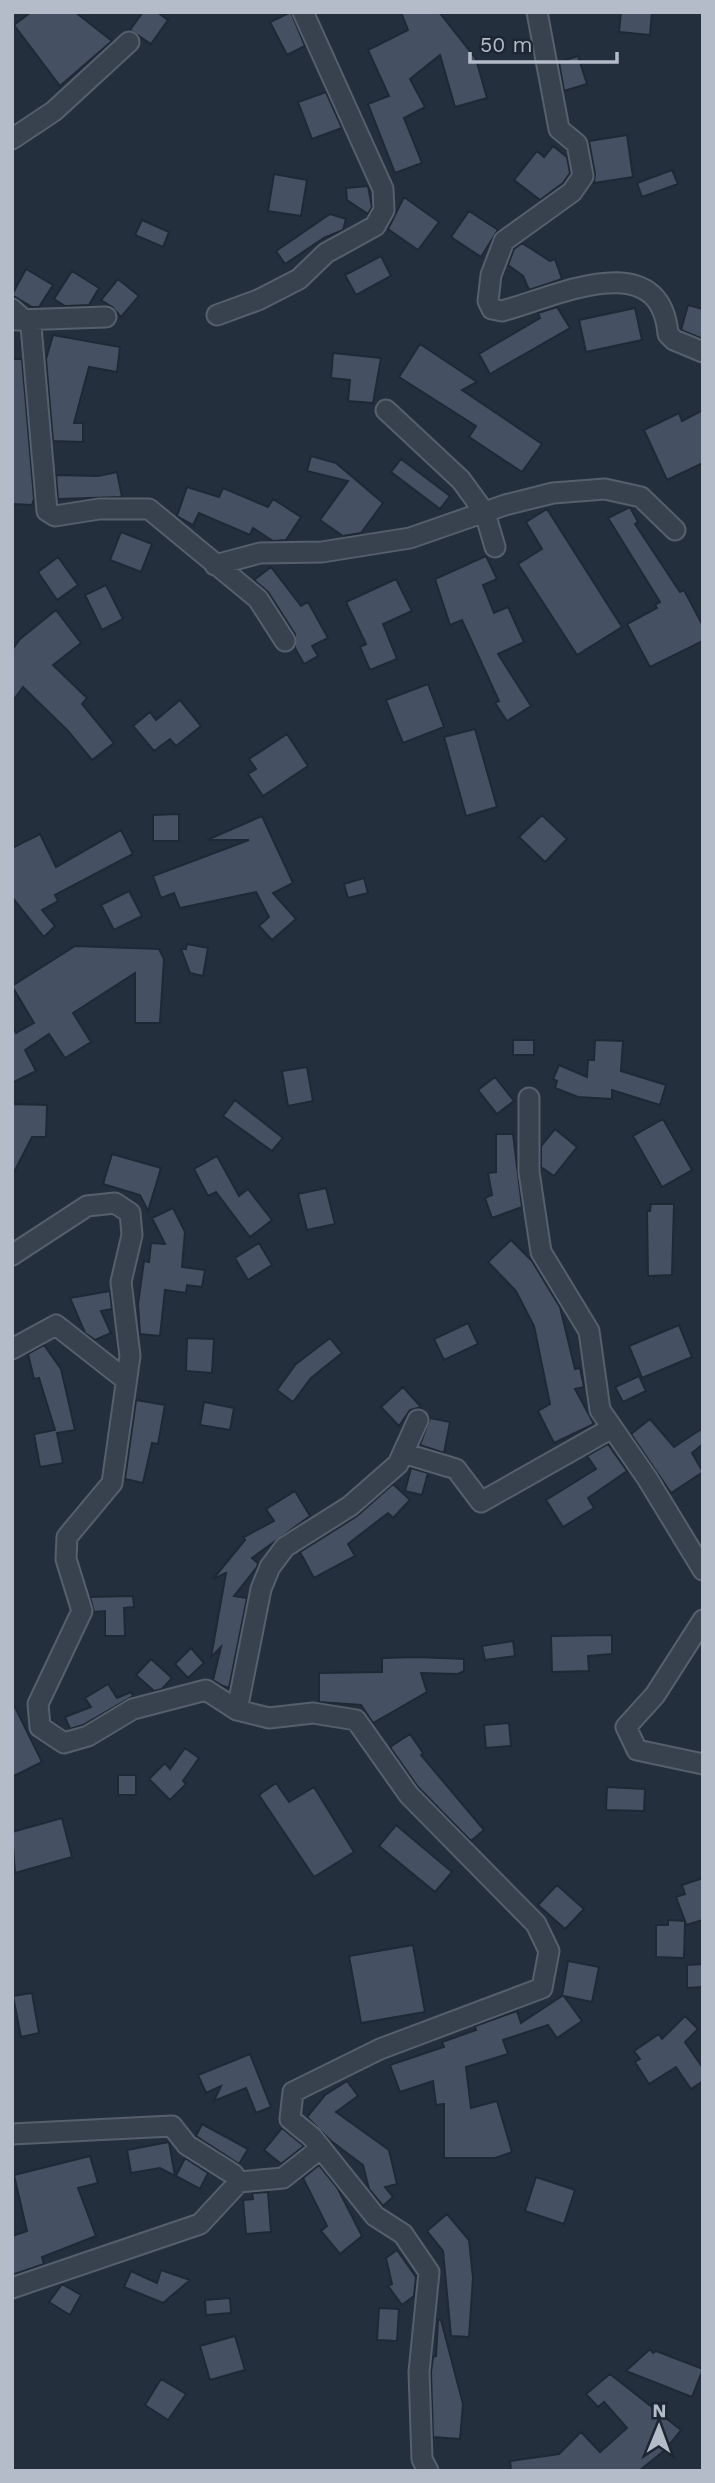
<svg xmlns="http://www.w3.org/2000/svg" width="715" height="2483" font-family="'Work Sans',sans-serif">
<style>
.building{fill:#455162;stroke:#1f2835;stroke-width:2}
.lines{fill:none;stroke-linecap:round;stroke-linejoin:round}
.minor-casing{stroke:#565f6c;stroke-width:23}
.minor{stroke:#38414e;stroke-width:19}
</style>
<rect width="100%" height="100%" fill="#242f3e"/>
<!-- building -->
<path class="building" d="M31,12H75L112,41L60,86L14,25Z
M143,12H157L168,20L151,44L130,30Z
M291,12L305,46L287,55L270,22Z
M401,12H439L476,59L487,98L455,107L440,55L410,79L425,107L404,118L422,163L395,173L368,104L389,96L368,50L408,30Z
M621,12H652L650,35L619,32Z
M578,56L587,84L564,91L559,62Z
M326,92L342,128L312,139L298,102Z
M627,135L633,177L594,183L595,174L589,141Z
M553,146L567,157L570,173L563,183L540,200L514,180L537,151L544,157Z
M672,170L678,184L642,197L637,183Z
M274,174L307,180L301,216L268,211Z
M368,186L372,207L368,214L347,200L346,188Z
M404,197L439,222L418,250L388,229Z
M469,211L498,230L481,257L451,237Z
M330,214L346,219L343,230L324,238L285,264L276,251Z
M142,220L169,232L163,247L135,235Z
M522,243L550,261L555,259L562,279L529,290L523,276L508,265L514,249Z
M381,256L391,276L356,295L345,275Z
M26,269L53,285L39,307H32L12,295Z
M72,271L99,288L89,305L65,306L54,299Z
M118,279L139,296L121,317L112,307L101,300Z
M688,305L703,309V339L681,330Z
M557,307L570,328L490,374L479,354L540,318L538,313Z
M635,308L642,340L586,352L579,320Z
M53,335L120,347L117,372L89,367L74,423H83V442L53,441L46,359Z
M420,344L477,382L462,390L542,444L522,472L469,437L476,426L399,377Z
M333,353L381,358L373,403L348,401L350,380L331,378Z
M12,359H22L34,499L32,505L12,504Z
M703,410V463L667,480L644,430L679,413L682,421Z
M311,456L336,463L383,503L361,533L343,536L320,520L348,481L307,471Z
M401,459L450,496L440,509L391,472Z
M117,472L122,497L58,499L56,475L98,476Z
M187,487L219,497L223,488L268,507L273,499L301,517L286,540L273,541L253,528L250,535L199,513L193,525L177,516Z
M630,507L638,522L635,524L680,592L684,590L703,626V641L650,667L627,624L657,608L655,605L660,602L608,518Z
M547,509L622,627L577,655L518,564L542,549L526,522Z
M121,532L152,544L141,572L110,560Z
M486,556L497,579L483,585L494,613L508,607L524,642L498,654L531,706L507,721L495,703L499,701L462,620L450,625L435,579Z
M58,557L78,585L57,600L38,572Z
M271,567L301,606L308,602L328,638L312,646L318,656L304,664L295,648V634L268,592L254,580Z
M396,579L412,611L383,624L397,659L370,670L360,647L366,644L346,602Z
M106,585L123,619L102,630L85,595Z
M56,610L81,643L53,665L87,698L82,704L114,743L92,760L68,731L23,687L12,702V650L20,639Z
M428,684L444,727L403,743L386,700Z
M180,700L201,726L176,746L170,739L154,751L133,726L150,712L156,720Z
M475,729L497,807L466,816L444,737Z
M287,734L308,766L263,796L248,774L256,769L249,759Z
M179,814V841H153V815Z
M542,815L567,839L545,862L519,837Z
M262,816L293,883L273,893L296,919L272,940L259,926L269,917L256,892L180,908L174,893L161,898L153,876L249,840H207Z
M121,830L133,854L55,895L58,901L42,910L55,926L44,937L12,897V848L40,834L56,867Z
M364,878L368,893L348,898L344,884Z
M129,891L142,916L114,930L101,905Z
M187,944L208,948L203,976L190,973L181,949H186Z
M75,946L159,949L164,959L160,1023H135V973L73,1013L91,1042L65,1058L49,1034L25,1050L36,1071L12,1083V1026L16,1033L34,1023L12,986Z
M513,1040H534V1055H513Z
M595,1040L623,1041L621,1071L666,1085L660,1105L612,1090V1099L578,1097L555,1088L557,1081L553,1079L559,1065L587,1077L588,1060H594Z
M307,1067L313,1101L288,1106L282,1071Z
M495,1077L514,1101L497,1114L478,1090Z
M235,1100L283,1138L272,1151L223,1116Z
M12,1104L47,1105L46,1137H32L12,1176Z
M663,1119L692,1170L662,1187L633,1136Z
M555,1129L577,1147L554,1176L541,1167V1146Z
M496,1134H513L522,1207L492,1218L485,1198L492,1195L488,1173L496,1172Z
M112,1154L161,1168L148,1211L140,1195L103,1184Z
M217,1156L239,1196L248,1189L272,1220L250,1237L216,1192L208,1196L194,1169Z
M326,1188L335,1224L307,1230L298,1194Z
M651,1204H674L672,1275L648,1276L647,1211H650Z
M173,1208L185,1232L182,1267L205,1270L202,1287L187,1285L186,1293L165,1290L160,1336L140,1334L138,1304L144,1261L149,1262L151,1243L165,1244L152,1218Z
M511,1240L532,1261L560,1307L575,1369L580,1368L584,1387L575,1389L594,1424L554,1443L538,1411L550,1404L534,1326L516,1291L488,1262Z
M259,1243L272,1265L248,1280L235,1258Z
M110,1291L112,1309L101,1311L111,1333L95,1340L85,1333L70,1298Z
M468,1323L478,1344L444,1360L434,1339Z
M679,1325L692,1357L642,1378L629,1346Z
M187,1338L214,1339L212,1373L186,1371Z
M330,1338L342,1353L311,1378L293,1402L277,1390L296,1364Z
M44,1345L61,1369L75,1430L57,1433L63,1463L40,1467L34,1434L55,1430L39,1378L34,1379L28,1354Z
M639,1376L646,1391L623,1402L615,1387Z
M403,1387L421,1407L410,1410L399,1426L381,1407Z
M136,1400L165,1405L158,1444L152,1443L143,1483L125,1479Z
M204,1402L234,1408L230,1430L200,1425Z
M430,1418L450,1422L444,1453L420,1445Z
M650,1419L674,1447L703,1428V1444L692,1453L703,1472L671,1493L631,1434Z
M608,1444L627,1471L588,1498L594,1508L563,1527L546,1500L596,1469L587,1456Z
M411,1468L428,1473L422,1495L405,1491Z
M393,1484L410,1500L393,1518L388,1513L348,1544L355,1556L314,1578L300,1552L357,1516Z
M295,1491L310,1516L252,1558L258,1563L257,1567L234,1596L247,1598L229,1688L223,1686L213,1680L221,1647L211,1657L226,1573L213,1579L245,1540L244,1537L274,1521L266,1509Z
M133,1596L134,1607L124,1608L125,1636H105V1611L94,1612L90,1597Z
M612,1635V1654L588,1656L589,1671L552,1672L551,1636Z
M513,1641L515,1656L485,1660L482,1646Z
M191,1648L204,1663L188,1678L175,1664Z
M417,1657L464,1659V1671L458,1674L421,1673L427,1692L373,1723L361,1705L319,1702V1673L382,1672V1658Z
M151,1659L172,1678L162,1689L154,1691L136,1675Z
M108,1684L117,1698L131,1692L133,1696L83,1725L70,1729L65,1717L91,1707L85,1698Z
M12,1701L42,1762L12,1777Z
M509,1723L511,1746L486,1748L484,1725Z
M410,1734L423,1753L421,1755L484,1830L471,1841L418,1787L390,1747Z
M185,1748L199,1758L183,1781L186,1784L170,1800L149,1779L165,1763L170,1769Z
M118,1775H136V1795H118Z
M276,1783L289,1802L314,1787L354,1852L314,1877L259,1795Z
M607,1787L645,1789L644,1811L606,1810Z
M62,1818L72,1857L15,1873L12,1832Z
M396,1825L452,1872L435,1892L379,1846Z
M703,1878V1920L686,1925L685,1921L684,1958L656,1957V1925H668V1920L685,1921L676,1897L685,1894L682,1885Z
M557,1885L584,1909L565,1929L538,1905Z
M413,1945L425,2012L361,2023L349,1956Z
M568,1961L599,1967L592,2002L564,1996L582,2021L557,2038L548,2025L503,2040L508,2054L466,2067L471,2108L497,2101L512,2152L495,2158H444V2104L436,2105L433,2081L400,2092L390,2065L444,2047L442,2042L476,2030L475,2026L517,2011L521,2023L562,1996Z
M703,1964V1987L687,1988V1965Z
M32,1993L39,2033L21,2037L13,1996Z
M685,2016L698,2029L685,2042L703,2068V2081L691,2089L676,2067L649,2084L635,2062L640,2059L634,2051L659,2034L662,2039Z
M250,2054L271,2107L256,2113L246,2088L214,2101L221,2086L206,2093L198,2075Z
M347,2081L358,2096L336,2112L389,2150L397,2184L385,2187L393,2197L383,2206L369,2189L363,2165L331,2141L307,2117L325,2095Z
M202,2124L248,2149L239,2164L196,2136Z
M282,2128L304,2146L281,2164L264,2150Z
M169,2142L175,2176L160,2168L131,2173L127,2150Z
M90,2156L98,2183L78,2188L96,2236L42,2257L44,2264L12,2275V2236L27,2231L14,2175Z
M185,2158L208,2173L200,2189L176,2176Z
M319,2165L338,2189L362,2236L340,2254L321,2231L327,2226L303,2178Z
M536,2177L575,2190L564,2224L525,2211Z
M268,2192L271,2232L246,2234L243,2200L253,2199L252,2193Z
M447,2214L469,2240L473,2278L469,2337L451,2336L443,2251L427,2231Z
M397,2250L416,2277L414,2296L402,2305L388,2286L392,2284L386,2258Z
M161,2270L190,2280L163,2303L124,2287L131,2271L157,2283Z
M62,2284L81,2295L70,2315L49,2302Z
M230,2298L231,2313L206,2315L205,2300Z
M379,2308L399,2309L397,2341L377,2340Z
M438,2320H441L463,2404L460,2439L433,2437L431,2372L433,2357L436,2356Z
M235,2336L245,2370L210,2380L200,2346Z
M650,2349L653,2353L656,2351L703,2369L692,2397L626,2371Z
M610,2374L681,2430L665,2450L639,2471H511L510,2461L559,2454L581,2432L600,2452L627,2428L604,2402L598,2407L586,2394Z
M161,2379L186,2394L168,2420L145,2405Z"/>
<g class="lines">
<defs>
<path id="minor" d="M537,12L559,129L577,144L583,176L572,192L504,241L491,275L488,301L492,309L502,311C553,298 660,243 668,334L674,340L703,352
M12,139L54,111L129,42
M12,309L31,326L47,511L55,516L99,509H149L258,599L285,641
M217,315L258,300L299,279L326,253L375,226L384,210L383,189L303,12
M17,320L106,317
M386,410L461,480L485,513L495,547
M215,565L260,553L322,552L410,538L505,505L553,493L605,489L641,497L675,530
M529,1098V1172L541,1252L589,1331L600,1410L647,1478L703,1570
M12,1255L87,1206L115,1203L130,1213L132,1235L121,1282L130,1356L112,1483L67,1537L66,1559L82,1611L38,1704L40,1727L64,1743L88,1736L133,1709L206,1690L237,1710L269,1718L313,1713L356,1720L409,1795L536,1924L549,1951L542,1988L380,2049L293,2092L290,2119L312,2137L375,2216L403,2234L429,2272L419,2372L422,2459L428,2471
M12,1349L56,1325L126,1380
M403,1453L456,1469L481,1502L612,1428
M703,1620L655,1695L626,1727L637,1750L703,1764
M237,1710L261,1589L270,1567L285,1547L350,1506L398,1464L418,1420
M12,2134L172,2126L187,2145L233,2174L239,2182
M12,2288L200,2224L239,2182L283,2178L321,2148"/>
</defs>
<!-- minor casing -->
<use href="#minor" class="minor-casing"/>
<!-- minor -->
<use href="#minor" class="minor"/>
</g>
<!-- border -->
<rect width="715" height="2483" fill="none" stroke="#b4bcc9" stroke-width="28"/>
<!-- north arrow -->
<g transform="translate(659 2427) rotate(1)" stroke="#1d2633" stroke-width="5" paint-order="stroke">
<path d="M0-5L12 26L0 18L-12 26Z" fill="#b4bcc9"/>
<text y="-10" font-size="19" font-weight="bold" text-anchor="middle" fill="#b4bcc9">N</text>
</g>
<!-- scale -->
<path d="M470 52v10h147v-10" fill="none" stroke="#b4bcc9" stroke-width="3.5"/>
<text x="480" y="52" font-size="21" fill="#b4bcc9" stroke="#1d2633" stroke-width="5" paint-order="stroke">50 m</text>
</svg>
